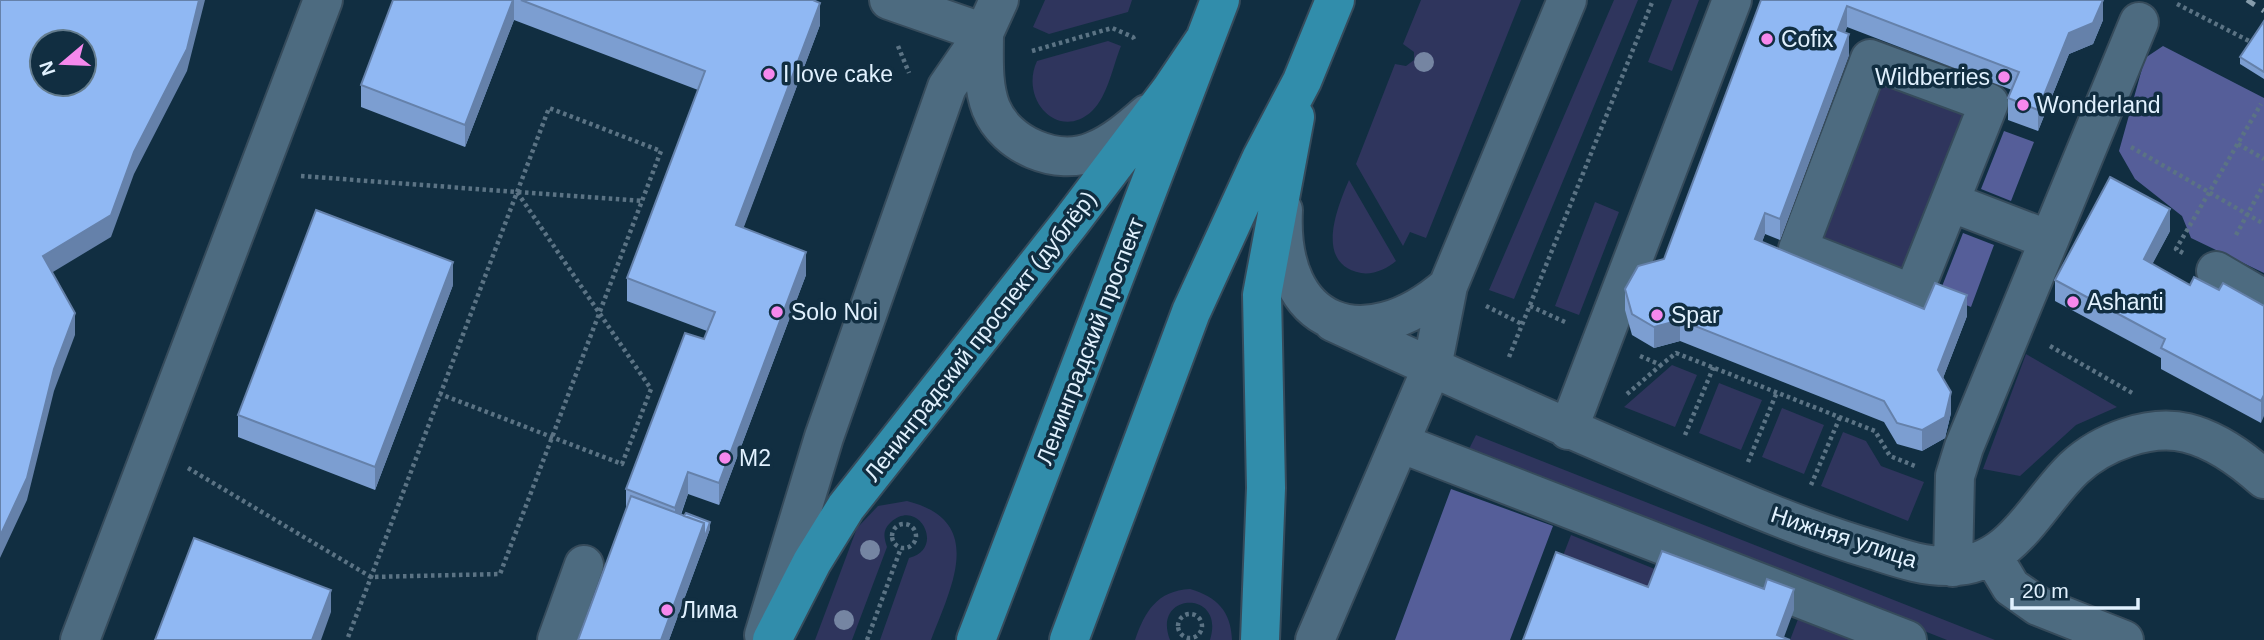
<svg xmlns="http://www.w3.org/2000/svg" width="2264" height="640" font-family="Arial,sans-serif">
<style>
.green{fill:#2f355d}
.forest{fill:#555e99}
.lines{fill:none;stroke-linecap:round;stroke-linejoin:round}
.minor-casing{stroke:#364b5b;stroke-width:42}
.major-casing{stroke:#364b5b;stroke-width:42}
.path{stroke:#5b7384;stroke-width:4.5;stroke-dasharray:3.5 3.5;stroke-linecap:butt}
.minor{stroke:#4d6b80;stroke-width:38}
.major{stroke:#318dab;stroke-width:38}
.rail{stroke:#869cab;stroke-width:5;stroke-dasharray:9 9;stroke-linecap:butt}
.tree{fill:#7585a2}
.wall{fill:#7c9ed1}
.shaded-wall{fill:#6581aa}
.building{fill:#90b8f3;stroke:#6581aa;stroke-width:2;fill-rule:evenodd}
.poi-dot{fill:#f688ed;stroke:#112e41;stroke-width:2.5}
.labels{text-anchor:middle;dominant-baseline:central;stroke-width:7;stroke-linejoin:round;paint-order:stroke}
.poi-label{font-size:23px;fill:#e1f1fe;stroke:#112e41;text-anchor:start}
.street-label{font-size:23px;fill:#e1f1fe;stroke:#112e41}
</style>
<rect width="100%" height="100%" fill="#112e41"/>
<!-- green -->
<path class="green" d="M1045,0H1132L1128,12L1049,34L1033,27Z
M1421,0H1521L1426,238L1410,232L1403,246L1356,164L1395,64L1406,66L1414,60V52L1403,44Z
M1614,0H1638L1514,299L1489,290Z
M1672,0H1699L1672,71L1648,62Z
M1108,41L1121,46C1113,65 1108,96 1092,111C1059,142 1019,100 1037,61Z
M1879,79L1966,113L1906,271L1818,237Z
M1349,180L1396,261C1387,269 1373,275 1361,273C1314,264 1337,208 1349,180Z
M1595,202L1619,212L1579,315L1555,306Z
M2026,354L2117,407L2076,425L2020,476L1983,469Z
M1672,365L1697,375L1675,427L1624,407Z
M1719,383L1762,400L1741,450L1699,433Z
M1782,408L1824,425L1804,474L1762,457Z
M1843,432L1866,441L1881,466L1924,482L1908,521L1821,486Z
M1476,435L1995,640H1947L1468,451Z
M907,501C987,521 951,587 931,640H880L909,558C946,549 919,497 891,522C882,530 884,538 887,547L852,640H815L857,528L878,506Z
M1571,535L1662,572L1648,608L1556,574Z
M1190,589C1217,597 1231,611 1232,640H1210C1226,589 1151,592 1170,640H1135C1145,611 1157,591 1190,589Z
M1800,614L1867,640H1790Z"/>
<!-- forest -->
<path class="forest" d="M2163,46L2264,98V273L2191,238L2182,216L2135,179L2119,151L2145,58Z
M2004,131L2034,142L2011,201L1981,189Z
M1963,233L1994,245L1971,307L1939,294Z
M1451,489L1553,526L1510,640H1395Z"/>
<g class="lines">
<defs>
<path id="minor" d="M889,0L984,33
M984,33C984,58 982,85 991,108C1006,145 1057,167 1094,151C1114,143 1131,128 1147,114
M1870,59L1989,103L1913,294L1798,249Z
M1950,202L2049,240
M1283,210C1277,327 1364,359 1448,286
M2216,271L2264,299
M1333,322C1463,382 1593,440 1725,495C1774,516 1823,535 1874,550C1899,558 1924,567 1951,566C2012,566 2036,504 2074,468C2102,442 2150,424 2187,433C2215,440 2243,460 2264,479
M1568,430L1732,0
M1400,443L1907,640
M1993,557L2011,587L2038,606L2124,640
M1953,567L1955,476L1964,447L2139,22
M764,635L824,437L947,87L984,33L999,0
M80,640L323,0
M557,640L584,565
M1315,640L1432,367L1448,286L1567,0"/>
<path id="major" d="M772,640L812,562L846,507L1070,223L1170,91L1203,42
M976,640L1220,0
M1069,640L1191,312L1262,157L1302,81L1335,0
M1260,640L1266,488L1262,295L1295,117"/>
</defs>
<!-- minor casing -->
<use href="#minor" class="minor-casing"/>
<!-- major casing -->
<use href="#major" class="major-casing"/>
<!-- path -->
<path class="path" d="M2177,4L2253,43
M898,46L909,73
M1032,51L1112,28L1133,37L1135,41
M2238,144L2264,159
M2131,147L2264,224
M301,176L517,192L651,389L622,464L440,394
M518,192L642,201
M2236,235L2264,184
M2183,253L2176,249L2261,104
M1486,306L1522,324
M1530,306L1565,322
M2050,346L2134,394
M1640,356L1661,365L1676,353L1875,431L1890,456L1915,466
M1509,357L1653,0
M1627,394L1661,365
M1685,435L1714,366
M1748,462L1777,392
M188,468L371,577L500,574L661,151L549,108L371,577L347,640
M1811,485L1840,417
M892 536a12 12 0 1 1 24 0a12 12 0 1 1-24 0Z
M1178 626a12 12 0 1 1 24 0a12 12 0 1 1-24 0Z
M867,640L901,548"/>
<!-- minor -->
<use href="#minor" class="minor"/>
<!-- major -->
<use href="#major" class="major"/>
<!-- rail -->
<path class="rail" d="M2247,0L2264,11"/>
</g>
<!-- trees -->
<g class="tree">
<circle cx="1424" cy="62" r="10"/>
<circle cx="870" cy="550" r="10"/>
<circle cx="844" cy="620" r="10"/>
</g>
<!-- wall -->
<path class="wall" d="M393,0H813L820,25L743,228L806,275L719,505L688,494L681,515L710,529L669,640L626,510V489L704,339L707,331L627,301V278L698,90L514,20L465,147L361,107V85Z
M1761,0L2103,20L2093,44L2069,54L2038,131L2008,120V98L2012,90L1847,27L1845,32L1849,55L1780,240L1765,234L1762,242L1924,309L1967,316L1943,378L1951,413L1945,438L1922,451L1897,444L1884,422L1680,341L1654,348L1632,335L1625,310V289L1664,259Z
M2264,21V79L2240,64V57Z
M2170,231L2152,264L2190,285L2219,290L2264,306L2261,423L2161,369V358L2055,301V280Z
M453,285L375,490L238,437V415Z"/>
<!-- shaded-wall -->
<path class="shaded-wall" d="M199,0H205L187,71L134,174L111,237L43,278V256L134,152Z
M513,0H514V20L465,147V125Z
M2103,0V20L2093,44L2069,54L2038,131V110L2069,33Z
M820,3V25L736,248V225Z
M1847,6V27L1838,51V30Z
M1849,34V55L1780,240V219Z
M2170,209V231L2144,280V259Z
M1765,213V234L1755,260V239Z
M806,252V275L719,505V483Z
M453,262V285L375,490V467Z
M1967,295V316L1938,391V370Z
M75,313V335L54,391L27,500L0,558V536L54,369Z
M1680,320V341L1654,348V327Z
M1951,392V413L1945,438L1922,451V430Z
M2264,395V416L2261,423V401Z
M688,472V494L675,530V508Z
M710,522V529L669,640H661L704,523Z
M1794,589V610L1783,640L1777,635Z
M331,590V612L321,640H312Z"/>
<!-- building -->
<path class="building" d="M0,0H199L187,49L134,152L111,215L43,256L75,313L54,369L27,478L0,536ZM42,42H84V84H42Z
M393,0H513L465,125L361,85Z
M521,0H813L820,3L736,225L806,252L719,483L688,472L675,508L626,489L685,333L704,339L715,312L627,278L705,71Z
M1761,0H2103L2093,23L2069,33L2038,110L2008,98L2019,72L1847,6L1838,30L1849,34L1780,219L1765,213L1755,239L1924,309L1935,283L1967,295L1938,370L1951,392L1945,417L1922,430L1897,423L1884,401L1680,320L1654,327L1632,314L1625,289L1638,266L1664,259Z
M2264,21V72L2240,57Z
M2110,177L2170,209L2144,259L2190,285L2194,277L2219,290L2223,283L2264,306V395L2261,401L2161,348L2165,339L2055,280Z
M316,210L453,262L375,467L238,415Z
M631,496L704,523L661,640H578Z
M686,513L710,522L704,539V523L684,516Z
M194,538L331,590L312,640H155Z
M1662,551L1764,589L1767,579L1794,589L1777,635L1790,640H1523L1556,552L1648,587Z"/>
<!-- markers -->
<g class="poi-dot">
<circle cx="1767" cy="39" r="7"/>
<circle cx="769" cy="74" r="7"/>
<circle cx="2004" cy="77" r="7"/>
<circle cx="2023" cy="105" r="7"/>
<circle cx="2073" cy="302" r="7"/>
<circle cx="777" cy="312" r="7"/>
<circle cx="1657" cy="315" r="7"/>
<circle cx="725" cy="458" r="7"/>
<circle cx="667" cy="610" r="7"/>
</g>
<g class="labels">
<!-- poi labels -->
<g class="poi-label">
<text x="1781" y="39">Cofix</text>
<text x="783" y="74">I love cake</text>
<text x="1990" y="77" text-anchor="end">Wildberries</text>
<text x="2037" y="105">Wonderland</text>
<text x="2087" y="302">Ashanti</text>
<text x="791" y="312">Solo Noi</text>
<text x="1671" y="315">Spar</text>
<text x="739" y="458">М2</text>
<text x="681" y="610">Лима</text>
</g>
<!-- street labels -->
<g class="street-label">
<text transform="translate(980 336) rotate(-52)">Ленинградский проспект (дублёр)</text>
<text transform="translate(1090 341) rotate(-69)">Ленинградский проспект</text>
<text transform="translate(1844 537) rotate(18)">Нижняя улица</text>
</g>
</g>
<!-- north arrow -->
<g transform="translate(63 63) rotate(251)"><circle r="33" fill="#112e41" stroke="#647c8d" stroke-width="2"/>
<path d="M0-5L12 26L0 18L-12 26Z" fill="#f688ed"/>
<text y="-10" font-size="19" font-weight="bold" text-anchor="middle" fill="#e1f1fe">N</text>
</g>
<!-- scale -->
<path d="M2012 598v10h126v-10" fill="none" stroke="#e1f1fe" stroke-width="3.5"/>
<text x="2022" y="598" font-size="21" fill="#e1f1fe" stroke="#112e41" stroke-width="5" paint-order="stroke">20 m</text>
</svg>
